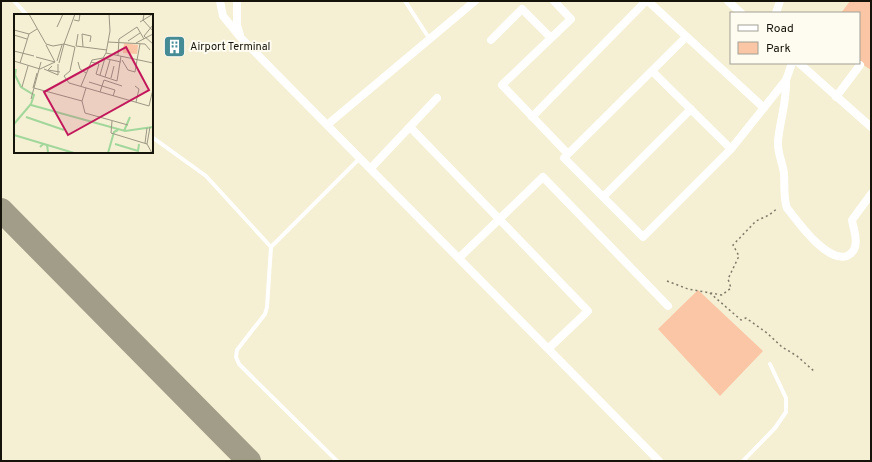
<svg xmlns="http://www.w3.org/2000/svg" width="872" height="462" font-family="Overpass,sans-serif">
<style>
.green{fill:#fac6a5}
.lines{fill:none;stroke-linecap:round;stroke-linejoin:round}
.taxiway{stroke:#a29d88;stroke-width:24}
.path{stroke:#7d7967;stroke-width:1.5;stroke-dasharray:2 3;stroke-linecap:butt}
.lane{stroke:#fff;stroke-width:4}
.street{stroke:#fff;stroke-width:8}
.labels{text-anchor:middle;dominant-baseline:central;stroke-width:4;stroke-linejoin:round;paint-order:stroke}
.poi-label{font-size:11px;fill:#16140a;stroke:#fefcf1;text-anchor:start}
.inset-river{fill:none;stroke:#a2d79c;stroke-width:2}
.inset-road{fill:none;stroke:#9c9783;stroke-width:1}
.view{fill:#c2185b;fill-opacity:0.15;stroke:#c2185b;stroke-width:2}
.inset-edge{fill:none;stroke:#16140a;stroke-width:2}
</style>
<rect width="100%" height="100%" fill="#f5efd3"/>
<!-- green -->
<path class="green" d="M850,1H871V70L859,62V13H841Z
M698,290L763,351L720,396L658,329Z"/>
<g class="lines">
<!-- taxiway -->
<path class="taxiway" d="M1,210L249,461"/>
<!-- path -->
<path class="path" d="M667,281L688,289L722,295L731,288L728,279L739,256L733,245L756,221L769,215L778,208
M710,293L741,320L746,318L767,333L782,347L797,356L815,372"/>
<!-- lane -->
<path class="lane" d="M14,1L27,15
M405,1L429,38
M152,137L206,176L271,247
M337,461L252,377L239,364L236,357L237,350L265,314L267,307L271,247L360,158
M743,461L775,428L786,412V398L770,364"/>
<!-- street -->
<path class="street" d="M220,1L223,16L241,38L659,461
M237,1V25L240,35
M554,1L571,19L502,85L568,154
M648,1L764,108
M728,1L741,13
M776,13L780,1
M686,37L564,158L643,237L731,149L786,80L792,63
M491,40L522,9L551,38
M799,63L871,127
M652,71L731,149
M786,80C787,101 780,120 778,141C777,153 783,163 784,174C785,185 783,198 787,208C798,222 827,263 847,256C851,254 854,251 855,247C858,237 853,229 852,220L871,194
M836,97L860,65
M532,117L646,1
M327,125L475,1
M410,127L588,311L549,348
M371,168L437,98
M603,197L691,109
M459,258L543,177L668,306"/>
</g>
<!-- icons -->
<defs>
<symbol id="building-square" viewBox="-11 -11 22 22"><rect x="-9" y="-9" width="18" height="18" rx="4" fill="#448b95" stroke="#fefcf1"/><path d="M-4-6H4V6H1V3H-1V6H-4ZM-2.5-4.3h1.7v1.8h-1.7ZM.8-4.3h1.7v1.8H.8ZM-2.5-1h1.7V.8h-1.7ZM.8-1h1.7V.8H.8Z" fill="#fff"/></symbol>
</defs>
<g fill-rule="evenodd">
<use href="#building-square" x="162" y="34" width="25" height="25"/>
</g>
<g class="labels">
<!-- poi labels -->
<g class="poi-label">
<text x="190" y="47">Airport Terminal</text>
</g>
</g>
<!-- overview -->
<g transform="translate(14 14)">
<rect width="139" height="139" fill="#f5efd3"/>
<path d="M110,29L124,31L123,40L109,39Z" fill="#fac6a5"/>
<path class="inset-river" d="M17,91L111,117L139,113M12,103L50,116M0,110L17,90L20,81L7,73L1,61L2,55M110,117L116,103M0,121L60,139M101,130L124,137L125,130M26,133L29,130L33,131L34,138M94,139L100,118L104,116"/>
<path class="inset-road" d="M15,0L32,30L39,32L50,30L61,0M130,0L129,6L139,17M60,6L65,7L66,0M126,8L139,0M139,11L130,22L139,30M43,13L49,0M0,16L15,20M0,21L13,25M114,27L126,19M94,28L131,30L136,36M122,29L139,20M32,31L41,48M62,32L93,36M62,32L64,20M69,33L68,20L77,22L76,28M0,37L20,42M92,39L139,49M104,41L105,25L123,13L130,25M22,43L41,48M89,44L107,48M96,46L91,63L103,67L107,42M108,46L114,56L121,58L123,46M123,46L126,30M0,47L26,55L41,48M43,47L48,31M64,48L66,55L72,59M77,48L85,50L82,60L91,63M6,49L15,20L23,15M45,49L50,30L61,33L56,57L50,62M38,52L34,56L46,58M30,55L44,61V50M86,61L91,44M50,62L55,69L135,92L139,75M97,64L100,52M75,68L101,76L99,82M67,72L78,46L89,44L92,39L96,17L95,0M121,72L125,75L122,88M8,73L14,52M19,74L23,59M20,74L68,87M72,74L68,87L71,99L114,111M86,78L90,66L108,72M17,85L27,48M98,107L97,119L133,130M136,113L133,130L138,139M131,129L133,114"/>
<path class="view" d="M112,33L135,76L54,121L30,78Z"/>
<rect width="139" height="139" class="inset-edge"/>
</g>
<!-- border -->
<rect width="872" height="462" fill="none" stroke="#16140a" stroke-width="4"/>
<!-- legend -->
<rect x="730" y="12" width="130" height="52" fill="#fefcf1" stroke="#a19f95"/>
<rect x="738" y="25" width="20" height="6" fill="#ffffff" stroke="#a19f95"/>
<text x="766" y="32" font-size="12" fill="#16140a">Road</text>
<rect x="738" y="42" width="20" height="12" fill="#fac6a5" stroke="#a19f95"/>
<text x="766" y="52" font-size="12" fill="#16140a">Park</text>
</svg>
